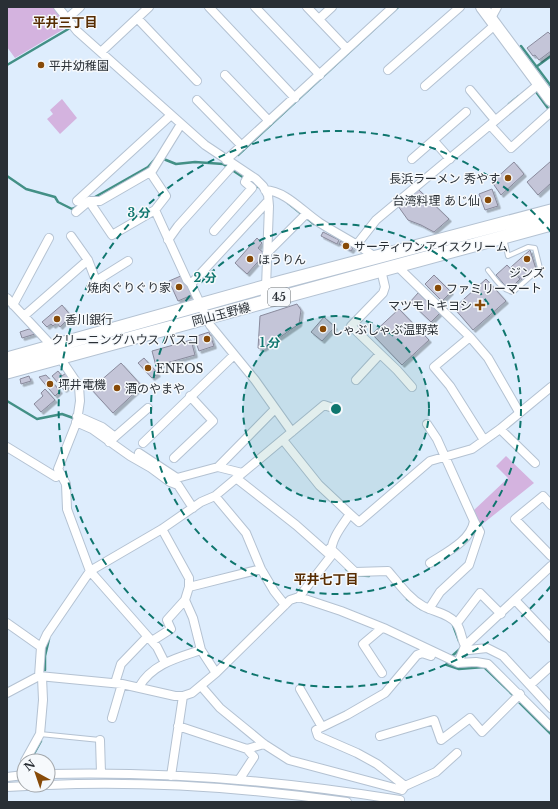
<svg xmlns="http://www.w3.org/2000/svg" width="558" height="809" font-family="'Libre Baskerville','Noto Sans JP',serif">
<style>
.green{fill:#d4b3df}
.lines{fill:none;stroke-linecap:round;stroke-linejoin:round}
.stream{stroke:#439086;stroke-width:2.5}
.building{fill:#c4c5d8;stroke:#898a9c;filter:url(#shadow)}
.lane-casing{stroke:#b4c2d2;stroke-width:6}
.street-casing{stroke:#b4c2d2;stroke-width:10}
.secondary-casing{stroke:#b4c2d2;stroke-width:14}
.primary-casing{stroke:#b4c2d2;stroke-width:15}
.lane{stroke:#fff;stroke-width:4}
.street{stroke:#fff;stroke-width:8}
.secondary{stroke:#fff;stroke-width:12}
.primary{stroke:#fff;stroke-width:13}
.ring{fill:none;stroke:#0f766e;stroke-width:2;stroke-dasharray:7 5}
.poi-dot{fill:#874a08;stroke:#f6f9fc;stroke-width:1.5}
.labels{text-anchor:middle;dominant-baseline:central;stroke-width:3;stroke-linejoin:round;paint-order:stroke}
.shield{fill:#f6f9fc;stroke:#666c71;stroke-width:1}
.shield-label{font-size:11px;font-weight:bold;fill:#292f35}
.poi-label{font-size:12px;fill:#292f35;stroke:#f6f9fc;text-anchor:start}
.street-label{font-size:12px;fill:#292f35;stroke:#f6f9fc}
.neighbourhood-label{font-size:13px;font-weight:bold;fill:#572d02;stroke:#f6f9fc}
.centre{fill:#0f766e;stroke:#f6f9fc;stroke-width:2}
.ring-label{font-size:12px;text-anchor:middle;font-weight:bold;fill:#0f766e;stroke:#f6f9fc;stroke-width:3;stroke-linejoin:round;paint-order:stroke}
</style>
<defs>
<filter id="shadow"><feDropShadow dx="2.5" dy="2.5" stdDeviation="0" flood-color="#0004"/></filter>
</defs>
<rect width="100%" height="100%" fill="#deedfd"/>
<!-- green -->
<path class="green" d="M7,7H54L69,26L15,58L7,47Z
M62,99L77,118L60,134L47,119L53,114L50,110Z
M506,456L534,483L480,526L473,511L508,478L496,466Z"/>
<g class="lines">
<!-- stream -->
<path class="stream" d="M521,46L551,86
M7,65L70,28
M536,67L551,56
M534,89L550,111
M509,104L519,96
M238,155L398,7
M161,158L176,164L195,162L223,164L258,187
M7,176L26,189L55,197L58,202L72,209L77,207
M95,197L148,167L156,158
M288,203L314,224
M7,401L37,419L62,414L76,419
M346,569L353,575L369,576
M407,599L421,609
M453,625L459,641
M452,656L460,649
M447,662V665L459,669L484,667L513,695
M45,670V656L49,639
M518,701L551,734
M30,761L41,741"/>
</g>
<!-- building -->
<path class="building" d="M548,32L551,35V51L539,60L535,55L533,56L527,48Z
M551,161V183L538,195L527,182Z
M514,162L524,174L501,195L492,182Z
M418,189L449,219L434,232L421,225L408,220L398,206Z
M492,189L498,206L485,210L479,194Z
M323,232L339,240L337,244L321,236Z
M257,238L262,243L258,248L265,254L247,274L235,263Z
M341,241L353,248L351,251L339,244Z
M530,250L536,269L523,281L511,267Z
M507,265L520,279L509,290L496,275Z
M183,275L192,295L178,301L169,281Z
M434,275L451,292L442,301L425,284Z
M486,279L506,301L473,330L454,308Z
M418,293L440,313L431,322L410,302Z
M297,304L301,310L299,324L263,349L258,348L260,316Z
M62,305L71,316L60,327L57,323L53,326L51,324L47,327L42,322Z
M399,309L429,340L402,365L372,334Z
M324,317L335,327L322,341L311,332Z
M29,329L35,334L22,338L20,332Z
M209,332L214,346L199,351L194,337Z
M191,340L195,355L156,366L152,351Z
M144,358L158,374L152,378L138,363Z
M121,363L142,386L113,413L91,389Z
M58,371L62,376L66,373L74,382L64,390L52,376Z
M46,375L60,391L55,396L39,377Z
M29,376L31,381L21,384L20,379Z
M45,389L55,400L41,412L34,404L43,396L41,393Z"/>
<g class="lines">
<defs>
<path id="lane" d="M488,270C495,279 502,290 513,292L540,268L535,248L528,247L508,256L504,238
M40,734L100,740"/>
<path id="street" d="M58,7L77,31L205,145L256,179L263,186L268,195L269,206L266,287L264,302
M209,7L295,98
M255,7L320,75
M307,7L347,49
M68,18L80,7
M137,18L197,81
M491,18L497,7
M319,19L332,7
M101,52L149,7
M388,70L460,7
M225,75L269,121
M425,86L496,24
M470,90L495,120
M197,100L242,146
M490,125L511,148L551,112
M434,141L450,159
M412,159L466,112
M226,160L393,7
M265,190C286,191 303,212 320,223C339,235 358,244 375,257
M77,201L171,115
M89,201L112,235L155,210L166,196L150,172
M268,201L191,284L210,325L255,380L292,432
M155,210L187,280L191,284
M76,212L89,201H100L152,171L181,124
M214,231L252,188L245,182L249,175
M71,236L88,260L96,281L128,261
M168,240L178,226L233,165
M358,243L376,220L539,84
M267,253L307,213
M396,265L470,337L488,358L519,412
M381,270L385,287L383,293L351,326L397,370L412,387
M7,298L52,346L79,386L80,401L77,421L58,469L66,484L67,509L90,571L157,647L165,663
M13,305L49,238
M24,316L88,260
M470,337L434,367L450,386L484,440
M356,380L380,354
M77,416L102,427L115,437
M76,422L92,429L130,456L151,468L170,482L178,485L193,508
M427,424L437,439L474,521C471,541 445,553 430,563
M500,429L535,463
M283,440L319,485L350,514
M109,442L148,408
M143,443L234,355
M7,447L56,477L61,474
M139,453L177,478L218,467L242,473
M174,458L213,421L190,396
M218,467L275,409
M236,478L296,525L331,556
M215,496L246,533L261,569L274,591L285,605
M551,505L543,496L515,519L551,556
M162,529L189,578V587L185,600L193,618L201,650L216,673
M330,548L355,572L388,571C399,584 409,598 423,606C433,612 448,613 456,623C463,631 460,643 469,650L487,648L503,656L551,708
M189,587L261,569
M299,597L341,611L386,629L458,663L476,662L488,664L551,727
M515,600L551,638
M429,609L440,592L469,565L480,532L474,521
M7,623L41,647
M457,623L480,593L501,614
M382,628L363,644L382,673
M152,641L171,629L167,620L185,600
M458,663L465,646L551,566
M39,676L41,647L47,634L90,571L162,529L201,502L215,496L324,405L330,407
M115,683L121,664L147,637
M530,685L551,666
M201,686L220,708L264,744L289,760L402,790
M139,687C152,664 177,658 201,650
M300,689L322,727
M7,693L39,676L122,684L175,696H183L192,693L216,673L290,600L299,597L331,556C330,540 341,527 350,514L359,522L430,461L472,449L500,429L551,387
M112,718L122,684
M178,726L247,749L264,744
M380,736L434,720L441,740L470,718L482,732L520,694
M100,740L101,773
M25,761L40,734L43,700L42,677
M48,774C165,771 284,781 400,800
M171,776L183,696
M7,777L24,775
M239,780L254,757L247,749
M48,785C147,781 249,788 347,802
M405,786L377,764L357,753L318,736L316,730L347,715L385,693L417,655L422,653L431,656
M7,787L46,785
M402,790L405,786L436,772L457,753"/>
<path id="secondary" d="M482,7L551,100"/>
<path id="primary" d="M7,359L282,282L551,211
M7,372L551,224"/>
</defs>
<!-- lane casing -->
<use href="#lane" class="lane-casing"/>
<!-- street casing -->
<use href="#street" class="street-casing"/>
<!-- secondary casing -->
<use href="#secondary" class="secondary-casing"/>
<!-- primary casing -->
<use href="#primary" class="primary-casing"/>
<!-- lane -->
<use href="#lane" class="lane"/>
<!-- street -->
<use href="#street" class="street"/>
<!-- secondary -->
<use href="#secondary" class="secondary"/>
<!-- primary -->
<use href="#primary" class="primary"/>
</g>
<!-- distance rings -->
<circle cx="336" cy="409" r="93" fill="#0f766e" fill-opacity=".12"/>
<g class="ring">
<circle cx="336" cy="409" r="93"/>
<circle cx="336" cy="409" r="185"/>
<path d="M551 586A278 278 0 1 1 551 232"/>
</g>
<!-- markers -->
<g class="poi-dot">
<circle cx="41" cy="65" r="4"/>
<circle cx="508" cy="178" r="4"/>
<circle cx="488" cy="200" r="4"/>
<circle cx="346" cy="246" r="4"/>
<circle cx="250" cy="259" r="4"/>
<circle cx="527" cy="259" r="4"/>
<circle cx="179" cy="287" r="4"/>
<circle cx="438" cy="288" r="4"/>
<path d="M478 299h4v4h4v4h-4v4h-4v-4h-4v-4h4z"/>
<circle cx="57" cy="319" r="4"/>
<circle cx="323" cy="329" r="4"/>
<circle cx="207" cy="339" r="4"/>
<circle cx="148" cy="368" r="4"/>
<circle cx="50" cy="384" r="4"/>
<circle cx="117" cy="388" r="4"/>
</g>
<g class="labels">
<!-- shield labels -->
<rect class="shield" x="268" y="288" width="22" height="18" rx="3"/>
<g class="shield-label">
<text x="279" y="297">45</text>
</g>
<!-- poi labels -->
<g class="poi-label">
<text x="49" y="65">平井幼稚園</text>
<text x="500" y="178" text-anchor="end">長浜ラーメン 秀やす</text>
<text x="480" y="200" text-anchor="end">台湾料理 あじ仙</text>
<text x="354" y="246">サーティワンアイスクリーム</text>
<text x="258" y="259">ほうりん</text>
<text x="527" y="272" text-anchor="middle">ジンズ</text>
<text x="171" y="287" text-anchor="end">焼肉ぐりぐり家</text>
<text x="446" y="288">ファミリーマート</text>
<text x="472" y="305" text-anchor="end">マツモトキヨシ</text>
<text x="65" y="319">香川銀行</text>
<text x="331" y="329">しゃぶしゃぶ温野菜</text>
<text x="199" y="339" text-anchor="end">クリーニングハウス パスコ</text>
<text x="156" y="368">ENEOS</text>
<text x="58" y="384">坪井電機</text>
<text x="125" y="388">酒のやまや</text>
</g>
<!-- street labels -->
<g class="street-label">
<text transform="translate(221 314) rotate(-15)">岡山玉野線</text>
</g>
<!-- neighbourhood labels -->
<g class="neighbourhood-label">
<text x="65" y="22">平井三丁目</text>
<text x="326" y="579">平井七丁目</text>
</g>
</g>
<circle cx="336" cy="409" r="6" class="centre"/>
<g class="ring-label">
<text x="139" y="217">3 分</text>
<text x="205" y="282">2 分</text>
<text x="270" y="347">1 分</text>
</g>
<!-- border -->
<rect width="558" height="809" fill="none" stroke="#292f35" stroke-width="16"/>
<!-- north arrow -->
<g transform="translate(36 773) rotate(320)"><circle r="19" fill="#f6f9fc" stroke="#a4a8ac"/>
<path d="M0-3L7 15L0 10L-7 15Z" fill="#874a08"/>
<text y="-6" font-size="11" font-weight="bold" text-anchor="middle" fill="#292f35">N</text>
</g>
</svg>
